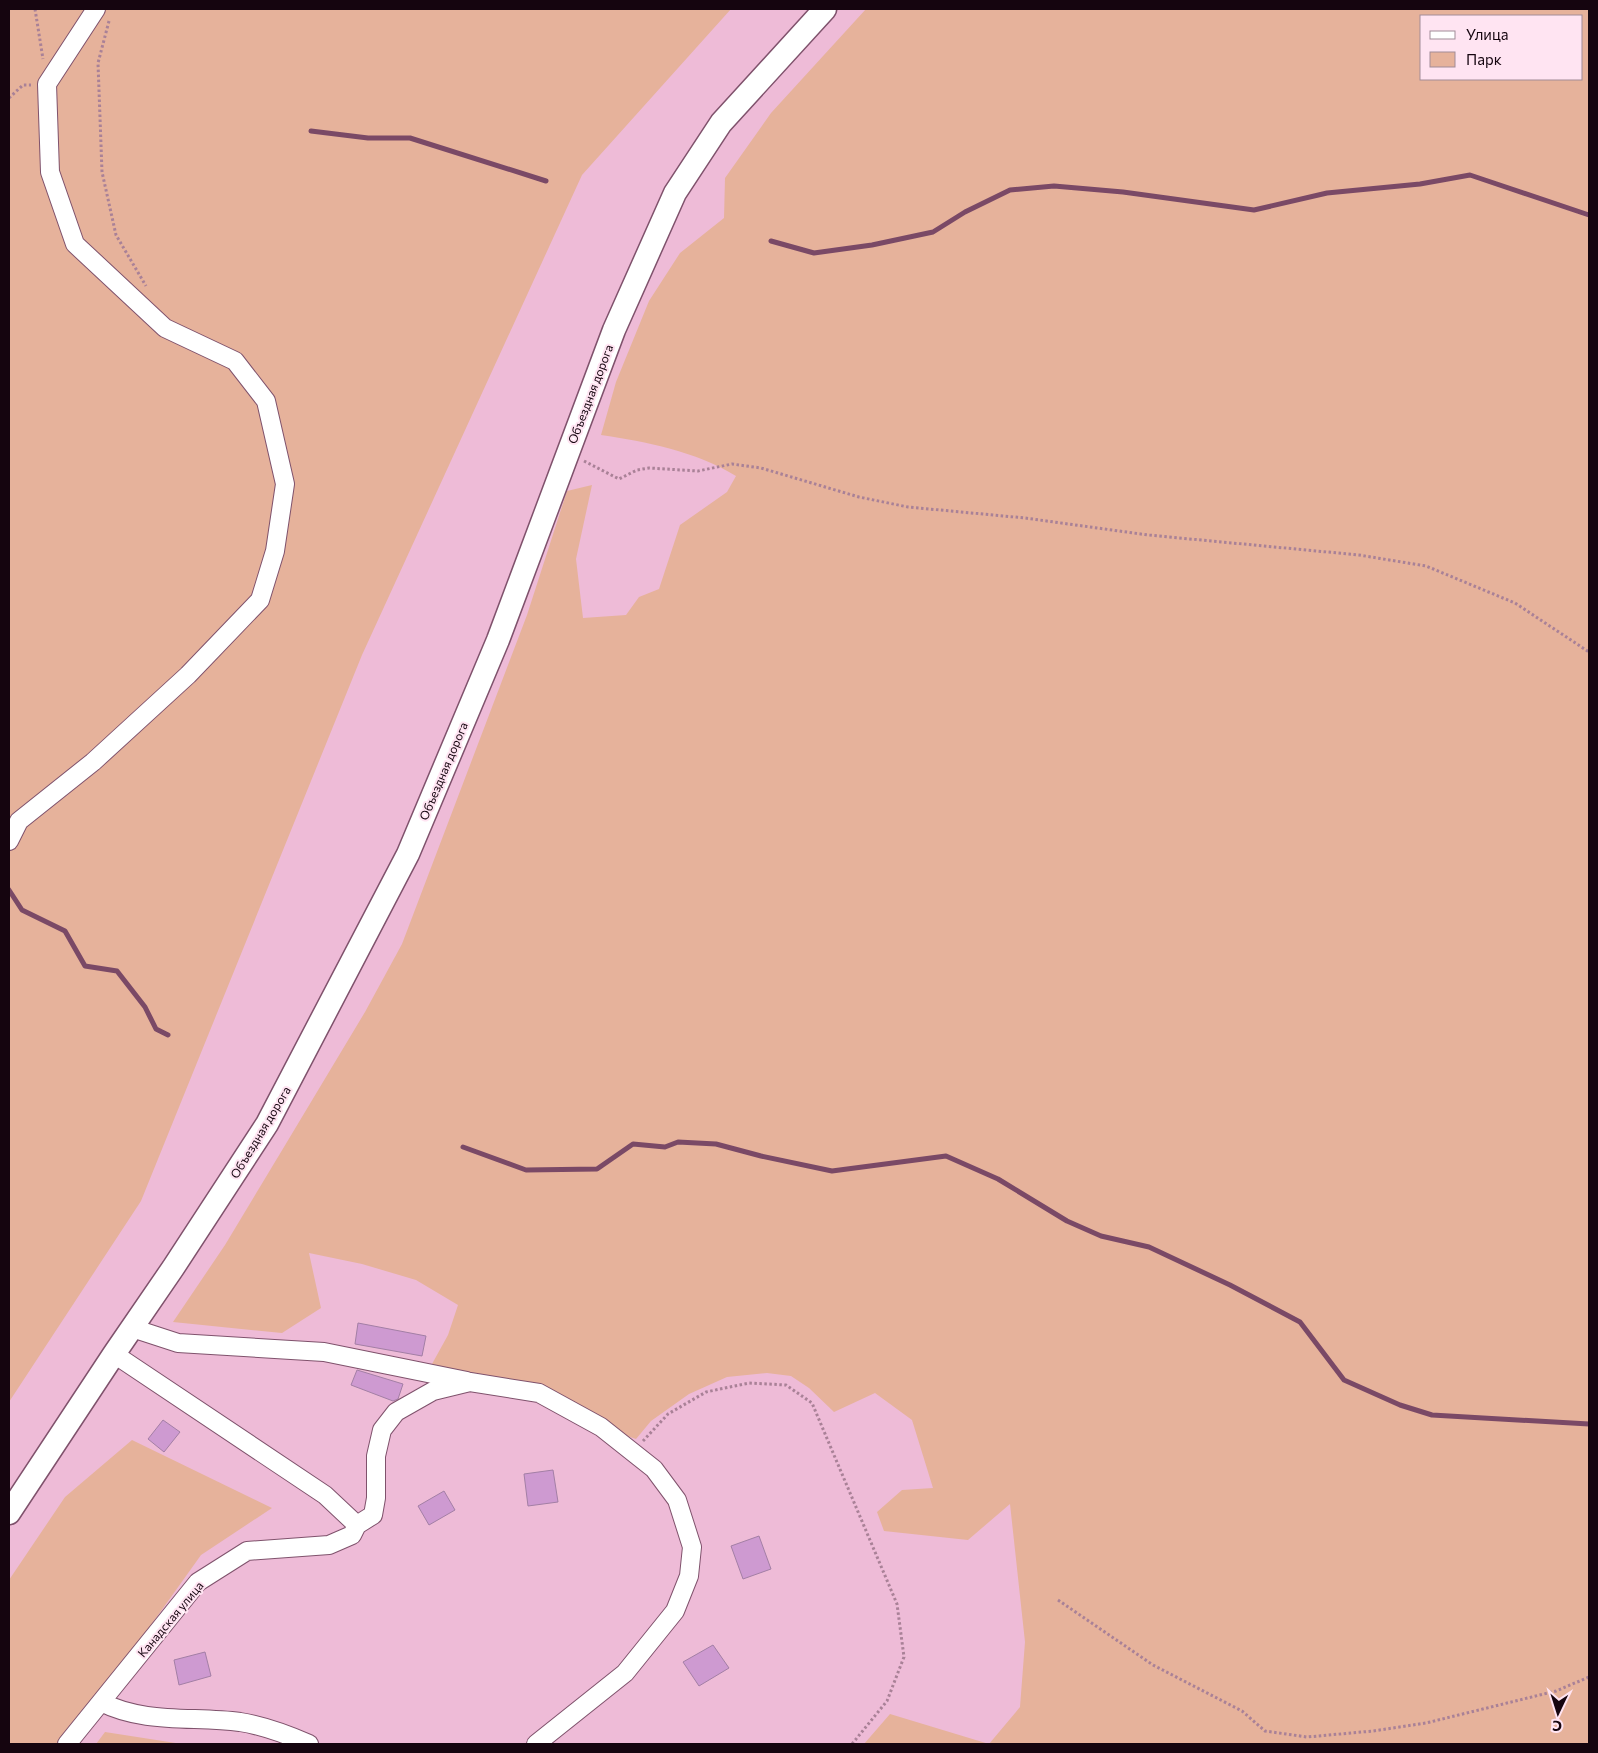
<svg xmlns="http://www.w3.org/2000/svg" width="1598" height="1753" font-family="Commissioner,sans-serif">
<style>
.green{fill:#e6b29b;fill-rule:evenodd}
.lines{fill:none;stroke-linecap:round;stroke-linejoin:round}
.stream{stroke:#7a4966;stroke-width:5}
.building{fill:#ce9ad1;stroke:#a37fa5}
.minor-casing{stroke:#7f526c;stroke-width:20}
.major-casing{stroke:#7f526c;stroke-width:25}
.path{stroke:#a98197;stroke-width:3;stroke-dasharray:2.5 2.5;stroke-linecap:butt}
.minor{stroke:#fff;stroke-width:18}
.major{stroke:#fff;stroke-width:22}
.labels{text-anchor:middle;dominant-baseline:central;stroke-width:4;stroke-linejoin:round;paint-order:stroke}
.street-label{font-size:12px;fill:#15050f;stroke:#ffe4f2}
</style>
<rect width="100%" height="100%" fill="#eebbd7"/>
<!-- green -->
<path class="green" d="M9,9H731L582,175L362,655L141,1201L9,1402Z
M866,9H1589V1744H864L890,1714L989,1744L1020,1707L1025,1642L1010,1504L968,1540L884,1531L877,1512L902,1490L933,1488L912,1420L875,1393L834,1412L809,1388L791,1376L767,1373L727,1377L689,1394L651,1421L636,1439L627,1436L538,1388L499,1377L452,1370L432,1364L448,1335L458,1305L416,1280L362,1264L309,1253L321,1308L282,1333L173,1322L225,1245L284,1147L365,1012L402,944L527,615L567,491L592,485L576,559L583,618L626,615L639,597L659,589L680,525L727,492L736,476C695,451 647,442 601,435L616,382L649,301L680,253L724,218L725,178L771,113ZM1422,16H1582V79H1422Z
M132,1440L272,1508L201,1555L121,1667L58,1744H9V1580L65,1497Z
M105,1732L182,1744H96Z"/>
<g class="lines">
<!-- stream -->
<path class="stream" d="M311,131L368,138H410L546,181
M771,241L814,253L872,245L933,232L965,212L1010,190L1054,186L1123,192L1254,210L1327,193L1420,184L1470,175L1589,215
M9,890L22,910L65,931L85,966L117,971L145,1007L156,1029L168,1035
M463,1147L526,1170L597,1169L633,1144L665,1147L678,1142L716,1144L761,1156L832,1171L946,1156L998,1179L1067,1221L1101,1236L1149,1247L1230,1285L1300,1322L1344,1380L1400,1405L1432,1415L1589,1424"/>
</g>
<!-- building -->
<path class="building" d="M358,1323L426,1336L422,1356L355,1344Z
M357,1370L403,1384L398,1399L393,1401L351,1385Z
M163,1420L180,1432L164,1452L148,1439Z
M553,1470L558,1502L528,1506L524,1474Z
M444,1491L455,1510L429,1525L418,1506Z
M759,1536L771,1569L743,1579L731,1546Z
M713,1645L729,1668L699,1686L683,1662Z
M205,1652L211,1676L179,1685L174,1660Z"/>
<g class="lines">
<defs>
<path id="minor" d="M9,841L19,821L93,762L188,675L260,600L275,551L285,484L266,401L235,361L165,328L75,244L50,172L47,84L96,9
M132,1328L178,1343L324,1352L467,1381
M357,1525L373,1515L376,1498V1456L382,1430L396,1412L433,1391L470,1382L539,1393L601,1427L654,1469L677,1500L692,1547L689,1576L675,1611L625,1673L536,1744
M101,1702C144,1724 193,1716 240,1722C265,1726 286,1734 309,1744
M67,1744L198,1582L247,1551L329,1545L352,1535L357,1525L325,1495L114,1354"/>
<path id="major" d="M9,1513L114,1354L173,1268L267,1124L408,854L498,640L614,330L675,193L721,123L825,9"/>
</defs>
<!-- minor casing -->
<use href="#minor" class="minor-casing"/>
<!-- major casing -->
<use href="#major" class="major-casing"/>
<!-- path -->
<path class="path" d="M35,9L43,59
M109,21L98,63L102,172L116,235L146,286
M9,98L23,85H31
M584,461L619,479L637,470L649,468L698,471L732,464L761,468L859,497L908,507L1025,518L1148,535L1359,555L1426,566L1515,603L1589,652
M643,1441L668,1414L706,1392L749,1383L786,1385L812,1403L897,1604L904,1657L887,1701L852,1744
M1058,1600L1153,1665L1242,1711L1265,1731L1307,1737L1373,1731L1426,1723L1556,1691L1589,1677"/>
<!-- minor -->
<use href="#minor" class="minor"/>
<!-- major -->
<use href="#major" class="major"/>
</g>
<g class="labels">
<!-- street labels -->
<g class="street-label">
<text transform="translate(590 394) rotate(-69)">Объездная дорога</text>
<text transform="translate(443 771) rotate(-67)">Объездная дорога</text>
<text transform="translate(260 1132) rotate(-59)">Объездная дорога</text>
<text transform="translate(170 1619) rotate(-50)">Канадская улица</text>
</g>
</g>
<!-- border -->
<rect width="1598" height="1753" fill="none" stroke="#15050f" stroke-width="20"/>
<!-- legend -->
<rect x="1420" y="15" width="162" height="65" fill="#ffe4f2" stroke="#a18b97"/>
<rect x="1430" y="31" width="25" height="8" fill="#ffffff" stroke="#a18b97"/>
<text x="1466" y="40" font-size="15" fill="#15050f">Улица</text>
<rect x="1430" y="52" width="25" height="15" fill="#e6b29b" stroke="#a18b97"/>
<text x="1466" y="65" font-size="15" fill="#15050f">Парк</text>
<!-- north arrow -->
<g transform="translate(1558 1713) rotate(184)" stroke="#ffe4f2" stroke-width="4" paint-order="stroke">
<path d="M0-4L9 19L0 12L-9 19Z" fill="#15050f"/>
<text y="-8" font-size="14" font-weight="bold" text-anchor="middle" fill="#15050f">С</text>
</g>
</svg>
